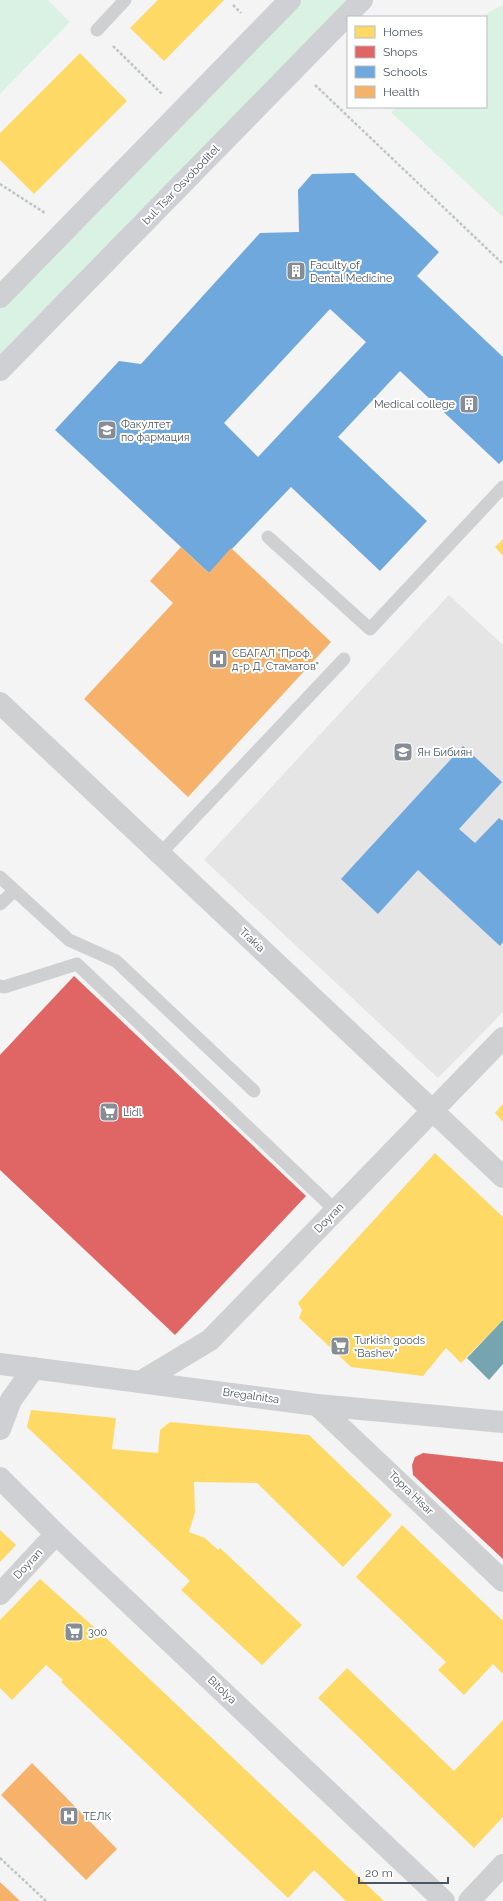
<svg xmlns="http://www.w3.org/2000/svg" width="503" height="1901" font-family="Raleway,sans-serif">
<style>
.education{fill:#e6e5e6}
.green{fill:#d9f2e3}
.homes{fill:#ffd966}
.shops{fill:#e06666}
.schools{fill:#6fa8dc;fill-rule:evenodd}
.health{fill:#f6b26b}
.public{fill:#76a5af}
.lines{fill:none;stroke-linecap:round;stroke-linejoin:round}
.path{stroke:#bcc7c4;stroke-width:2.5;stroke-dasharray:3 2;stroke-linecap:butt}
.lane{stroke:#ced0d2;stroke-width:13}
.street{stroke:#ced0d2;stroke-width:22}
.secondary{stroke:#ced0d4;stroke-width:22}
.labels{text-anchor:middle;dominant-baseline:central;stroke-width:4;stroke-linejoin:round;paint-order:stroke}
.street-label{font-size:11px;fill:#4a5661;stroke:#fff}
.poi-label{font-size:11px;fill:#4a5661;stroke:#fff;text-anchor:start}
</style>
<rect width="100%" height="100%" fill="#f4f4f4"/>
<!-- education -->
<path class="education" d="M449,595L503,645V1012L438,1078L204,860Z"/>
<!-- green -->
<path class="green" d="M0,0H48L70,22L0,94Z
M290,0H362L0,370V297Z
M503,5V217L391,112L396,107H486V17H484L489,12Z"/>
<!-- homes -->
<path class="homes" d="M158,0H224L164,61L130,28Z
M80,53L127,101L34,194L0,160V133Z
M503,539V556L495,547Z
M503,1104V1122L495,1113Z
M435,1153L503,1217V1320L461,1363L446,1348L423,1376L351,1367L299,1318L302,1310L298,1303Z
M31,1410L116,1418L112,1449L158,1453L160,1430L170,1422L309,1435L392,1515L343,1567L257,1483L194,1482L195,1512L189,1532L205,1538L218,1550L220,1548L302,1625L262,1665L181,1590L190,1581L27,1427Z
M402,1525L503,1621V1674L493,1664L464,1695L438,1670L446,1662L356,1577Z
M0,1530L16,1545L0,1562Z
M40,1579L104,1636L384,1901H346L314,1870L288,1898L61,1682L63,1680L46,1665L12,1700L0,1688V1620Z
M347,1668L454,1771L503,1720V1817L474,1848L318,1698Z"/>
<!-- shops -->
<path class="shops" d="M74,976L306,1196L175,1335L0,1170V1055Z
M423,1453L503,1462V1559L413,1475L412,1465L415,1457Z"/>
<!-- schools -->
<path class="schools" d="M354,173L439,252L417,276L503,357V460L499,464L400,371L338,437L427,521L380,571L291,487L209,573L55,430L119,361L141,364L260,233L299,232L298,190L312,174ZM330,309L366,342L258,457L224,423Z
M463,746L502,782L459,829L475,843L499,818L503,821V942L500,946L418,870L378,914L341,879Z"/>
<!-- health -->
<path class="health" d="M181,547L209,573L231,548L331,642L188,797L84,699L173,603L150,581Z
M32,1763L117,1849L86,1880L1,1795Z
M0,1882L20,1901H0Z"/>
<!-- public -->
<path class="public" d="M503,1320V1364L489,1380L467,1358Z"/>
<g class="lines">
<!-- path -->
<path class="path" d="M233,5L241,13
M113,46L162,94
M315,85L503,264
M0,184L45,213
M0,1858L46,1901"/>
<!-- lane -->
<path class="lane" d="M97,30L125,0
M268,537L370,629L503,487
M160,854L344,659
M0,877L69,940L116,961L254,1091
M0,904L14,891
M0,986L4,987L77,964L336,1211"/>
<!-- street -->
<path class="street" d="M0,703L503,1177
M142,1381L210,1340L503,1038
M317,1405L503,1581
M0,1594L56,1534
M469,1901L503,1865"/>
<!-- secondary -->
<path class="secondary" d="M0,297L290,0
M0,370L362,0
M0,1364L317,1405L503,1422
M0,1429L11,1400L34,1368
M0,1478L56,1534L444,1901"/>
</g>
<!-- icons -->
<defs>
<symbol id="building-square" viewBox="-11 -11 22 22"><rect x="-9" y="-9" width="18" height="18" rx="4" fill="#868d94" stroke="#fff"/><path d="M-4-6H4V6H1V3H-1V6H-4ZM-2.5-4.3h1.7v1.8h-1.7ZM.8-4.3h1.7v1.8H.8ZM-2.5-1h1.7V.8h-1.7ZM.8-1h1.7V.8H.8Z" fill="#fff"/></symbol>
<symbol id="university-square" viewBox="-11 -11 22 22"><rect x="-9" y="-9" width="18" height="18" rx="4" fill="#868d94" stroke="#fff"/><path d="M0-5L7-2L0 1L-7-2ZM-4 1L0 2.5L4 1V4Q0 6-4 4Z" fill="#fff"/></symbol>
<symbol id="hospital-square" viewBox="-11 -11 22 22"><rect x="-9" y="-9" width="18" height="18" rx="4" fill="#868d94" stroke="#fff"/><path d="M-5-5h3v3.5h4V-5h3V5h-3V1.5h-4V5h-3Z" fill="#fff"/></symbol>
<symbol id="school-square" viewBox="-11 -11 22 22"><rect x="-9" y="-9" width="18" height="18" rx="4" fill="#868d94" stroke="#fff"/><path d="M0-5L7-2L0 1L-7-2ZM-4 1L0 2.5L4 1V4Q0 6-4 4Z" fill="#fff"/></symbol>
<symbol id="supermarket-square" viewBox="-11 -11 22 22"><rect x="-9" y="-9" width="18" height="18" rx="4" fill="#868d94" stroke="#fff"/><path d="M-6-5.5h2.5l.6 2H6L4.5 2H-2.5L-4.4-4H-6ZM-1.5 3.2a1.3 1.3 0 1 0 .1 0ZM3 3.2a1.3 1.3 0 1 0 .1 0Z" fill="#fff"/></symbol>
</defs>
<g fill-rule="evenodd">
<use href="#building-square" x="285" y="260" width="22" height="22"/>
<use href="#building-square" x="458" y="393" width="22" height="22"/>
<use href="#university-square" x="96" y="419" width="22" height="22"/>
<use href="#hospital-square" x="207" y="648" width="22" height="22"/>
<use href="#school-square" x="392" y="741" width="22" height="22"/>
<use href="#supermarket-square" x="98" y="1101" width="22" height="22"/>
<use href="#supermarket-square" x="329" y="1335" width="22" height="22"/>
<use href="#supermarket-square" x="63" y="1621" width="22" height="22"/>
<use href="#hospital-square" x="58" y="1805" width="22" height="22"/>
</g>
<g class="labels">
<!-- street labels -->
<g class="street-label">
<text transform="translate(181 185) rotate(-46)">bul. Tsar Osvoboditel</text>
<text transform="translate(252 940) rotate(43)">Trakia</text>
<text transform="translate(329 1218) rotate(-46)">Doyran</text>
<text transform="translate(251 1396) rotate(8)">Bregalnitsa</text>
<text transform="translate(411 1493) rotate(44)">Topra Hisar</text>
<text transform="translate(28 1564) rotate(-47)">Doyran</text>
<text transform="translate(222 1690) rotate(43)">Bitolya</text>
</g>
<!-- poi labels -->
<g class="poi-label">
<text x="310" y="265">Faculty of<tspan x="310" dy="13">Dental Medicine</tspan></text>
<text x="455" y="404" text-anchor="end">Medical college</text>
<text x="121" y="424">Факултет<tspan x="121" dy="13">по фармация</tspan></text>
<text x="232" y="653">СБАГАЛ "Проф.<tspan x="232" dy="13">д-р Д. Стаматов"</tspan></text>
<text x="417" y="752">Ян Бибиян</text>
<text x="123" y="1112">Lidl</text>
<text x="354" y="1340">Turkish goods<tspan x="354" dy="13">"Bashev"</tspan></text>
<text x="88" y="1632">300</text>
<text x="83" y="1816">ТЕЛК</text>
</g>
</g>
<!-- legend -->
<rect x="347" y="16" width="140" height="92" fill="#ffffff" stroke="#b7bbc0"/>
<rect x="355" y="26" width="20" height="12" fill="#ffd966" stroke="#b7bbc0"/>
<text x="383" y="36" font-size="12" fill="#4a5661">Homes</text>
<rect x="355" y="46" width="20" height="12" fill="#e06666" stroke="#b7bbc0"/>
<text x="383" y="56" font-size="12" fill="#4a5661">Shops</text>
<rect x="355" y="66" width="20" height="12" fill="#6fa8dc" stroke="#b7bbc0"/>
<text x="383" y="76" font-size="12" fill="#4a5661">Schools</text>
<rect x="355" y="86" width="20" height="12" fill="#f6b26b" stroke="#b7bbc0"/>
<text x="383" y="96" font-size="12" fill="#4a5661">Health</text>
<!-- scale -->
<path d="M359 1877v6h89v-6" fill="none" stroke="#4a5661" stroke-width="2"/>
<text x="365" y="1877" font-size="12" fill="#4a5661" stroke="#ffffff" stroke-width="3" paint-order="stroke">20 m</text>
</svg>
